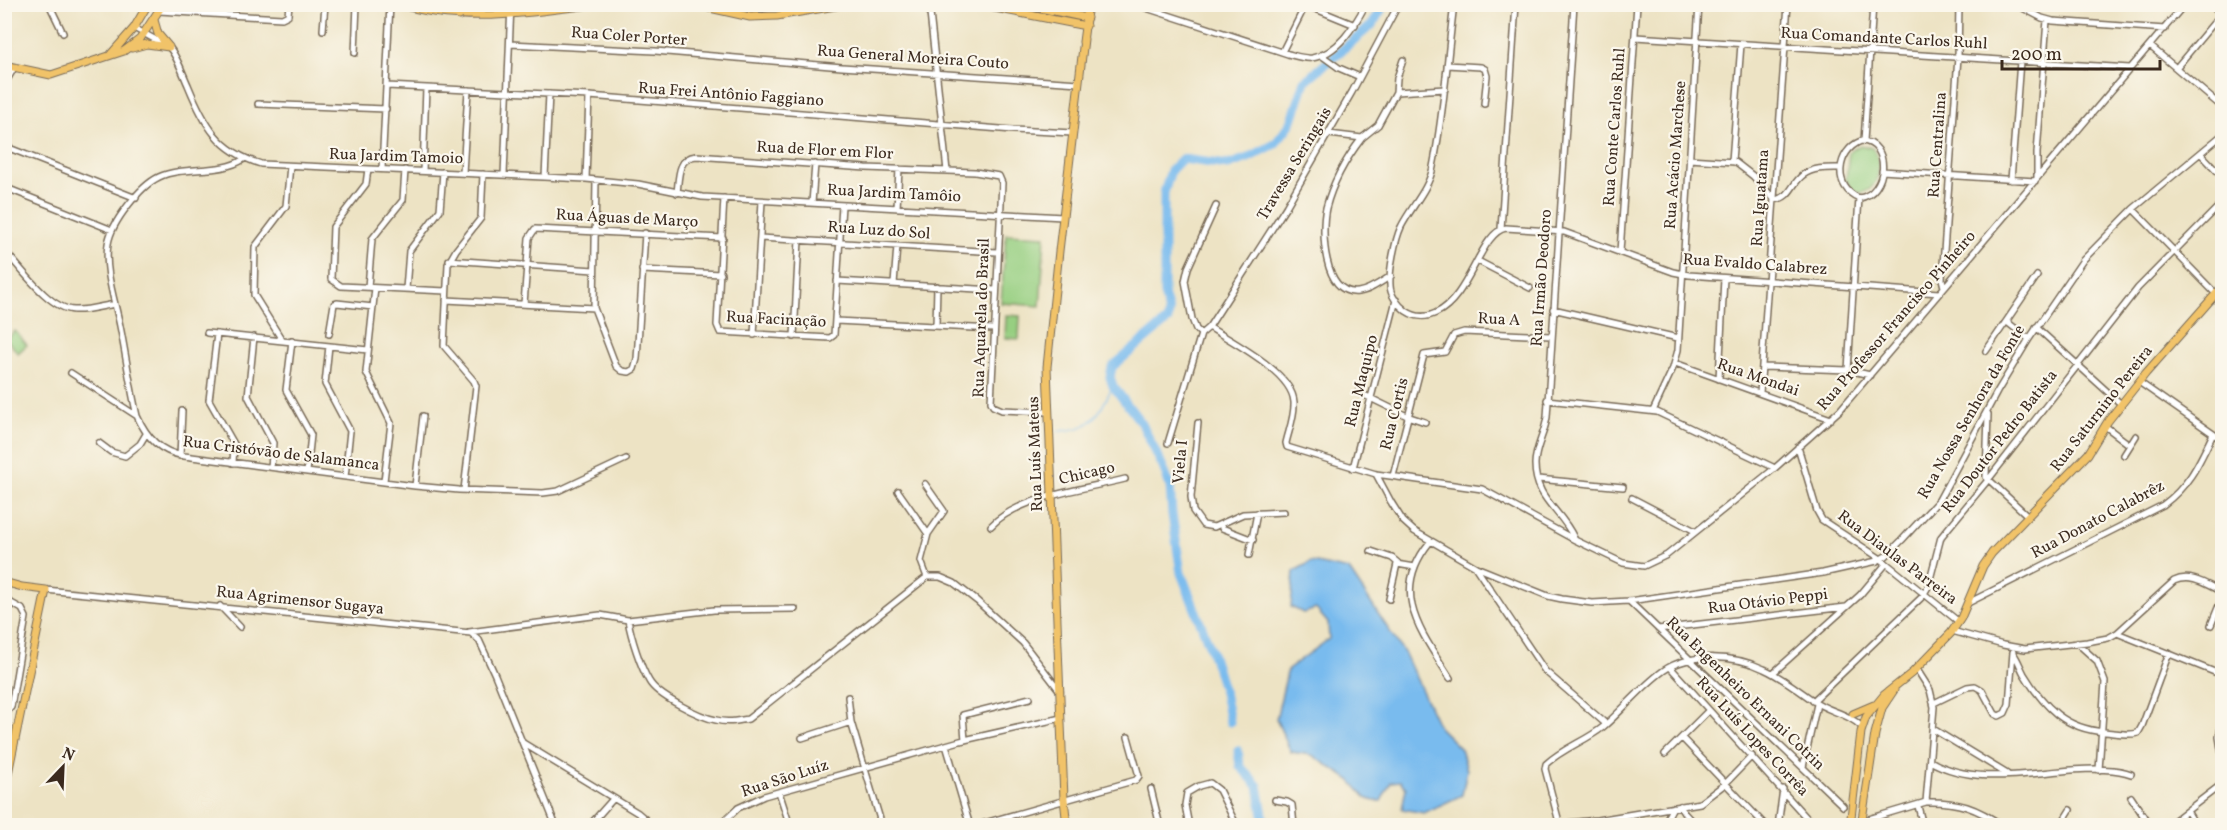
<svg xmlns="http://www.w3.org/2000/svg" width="2227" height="830" font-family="Vollkorn,serif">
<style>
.green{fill:#97cf81;stroke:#697c50;stroke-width:1.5}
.water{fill:#79bbee;stroke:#5a7286;stroke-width:1.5}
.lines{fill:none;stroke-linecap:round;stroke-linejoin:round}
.stream{stroke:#79bbee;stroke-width:1.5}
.river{stroke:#79bbee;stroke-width:9}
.minor-casing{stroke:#796b58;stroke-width:8}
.major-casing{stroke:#796b58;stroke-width:9}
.minor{stroke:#fff;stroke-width:5}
.major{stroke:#f1c369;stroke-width:7}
.labels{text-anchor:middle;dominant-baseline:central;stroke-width:4.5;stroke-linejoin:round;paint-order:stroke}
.street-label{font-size:16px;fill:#3b2a1e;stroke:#fbf7ec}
</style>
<rect width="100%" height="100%" fill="#fbf7ec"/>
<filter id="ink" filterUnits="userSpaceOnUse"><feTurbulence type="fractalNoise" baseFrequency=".0167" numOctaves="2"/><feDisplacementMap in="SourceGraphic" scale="12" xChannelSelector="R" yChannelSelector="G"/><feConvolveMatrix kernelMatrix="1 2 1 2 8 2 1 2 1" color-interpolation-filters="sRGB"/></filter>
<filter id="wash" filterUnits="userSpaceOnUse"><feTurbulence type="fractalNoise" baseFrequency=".008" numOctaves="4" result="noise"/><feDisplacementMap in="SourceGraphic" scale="24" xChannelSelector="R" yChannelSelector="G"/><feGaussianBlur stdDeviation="1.35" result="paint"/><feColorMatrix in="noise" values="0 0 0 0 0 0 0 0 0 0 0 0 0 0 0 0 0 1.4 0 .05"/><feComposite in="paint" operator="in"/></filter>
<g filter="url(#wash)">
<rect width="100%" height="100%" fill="#ede3c4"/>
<!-- green -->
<path class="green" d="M1860,145L1872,148C1884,162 1880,190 1860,193L1852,190L1846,179L1849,152Z
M1006,234L1045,236L1040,306L1001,303Z
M1006,315L1020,316L1019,339L1005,338Z
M15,331L27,345L18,353L6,339Z"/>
<!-- water -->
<path class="water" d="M1311,562L1349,570L1405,654L1439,727L1461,749L1467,770L1462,795L1424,813L1402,809L1406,788L1400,781L1391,782L1381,801H1374L1366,798L1350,780L1312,755L1291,752L1276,719L1288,669L1329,639L1328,623L1316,609L1303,613L1291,607L1294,571Z"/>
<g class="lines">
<!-- stream -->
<path class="stream" d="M1057,431C1095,430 1098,414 1113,386"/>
<!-- river -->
<path class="river" d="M1230,722L1224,692L1211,650L1181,573L1172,514L1170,486L1163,467L1142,424L1113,386L1110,377L1112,367L1168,320L1169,312L1164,294V193L1171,170L1182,159L1228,165L1248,158L1275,144L1291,123L1305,81L1372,25L1385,4
M1238,750L1240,766L1258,786L1265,826"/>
</g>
</g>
<g filter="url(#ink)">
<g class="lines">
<defs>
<path id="minor" d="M49,4L63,33
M929,4L947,171
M1134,4L1288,54C1296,56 1304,59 1312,58C1338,54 1355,25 1366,4
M1292,4L1305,8
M1454,4C1447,59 1444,113 1433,167C1429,189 1411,207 1401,227C1395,240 1389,271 1390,285C1390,295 1398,305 1406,311C1415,317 1426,318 1436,313C1470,298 1480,232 1506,228L1564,232L1673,272L1689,275L1939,293
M2015,4L2042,18L2053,21L2165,29
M2210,4L2222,14
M1306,5L1355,25
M159,11L282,18L288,15L289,4
M134,28L169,47L172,51C179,62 183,74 188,85C204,124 218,151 261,164L586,179L638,184L702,197L1063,217
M323,30L325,4
M1635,37L2130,68
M510,44L655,51L842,67L1079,83
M2150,46L2222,107
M1282,52L1306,4
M355,53L357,4
M1321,55L1339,68L1360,77
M1447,65L1481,67L1485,69L1487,76L1484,104
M2176,68L2222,13
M4,85L14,68
M387,86L589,96L1013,130L1073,133
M1396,92L1397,78L1403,60
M258,104L386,109
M1329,134L1362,138L1378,125L1396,92L1445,89
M1362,138C1345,160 1333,181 1326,208C1321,230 1323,296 1358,292C1369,291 1381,282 1391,276
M1861,141C1892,142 1888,194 1859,198C1833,188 1836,151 1861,141Z
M1864,141L1873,4
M4,146L136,198
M2201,154L2222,176
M244,159C220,175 185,165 159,177C140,186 111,223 108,244C104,270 115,301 120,326C126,356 130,386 137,416C147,438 160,452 184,456L415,486L459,490L543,493L558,491L626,459
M1689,159L1735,162L1753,176L1775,200C1792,197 1791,184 1803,175C1814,167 1828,168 1841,168
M1732,161L1741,44
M368,169L366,184L333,227L331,279L341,286L446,291
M382,169L390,4
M423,171L426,88
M1882,171L2035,181
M463,173L468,90
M504,175L511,4
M545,177L549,94
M2037,177V153L2047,20
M586,179L589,96
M596,180L594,308L616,366L622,371L629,372L634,369L637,359L645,233
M2011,180L2020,61
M4,187L112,230
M677,193C679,178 677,158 696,156L866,168L975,172L999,176L1002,183L991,402L993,406L1002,410L1047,412
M724,198L717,325L720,332L830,338L834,335L842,205
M812,203L815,164
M897,208L899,169
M2133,209L2216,294
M1501,229L1516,4
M760,238L997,252
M4,250C21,268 49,309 74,310C87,311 102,306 115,304
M1620,252L1637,4
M449,260L594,270
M1478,261L1530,288
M642,270L721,274
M837,281L995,290
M894,284L897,246
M368,287L372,239L403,200L405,170
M1944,287L1942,279L1958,57L1959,4
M375,288L366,372L391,423L384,481
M406,289L409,251L440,210L443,172
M446,300L594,308
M524,304L529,238L535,229L723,238
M1553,309L1678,338
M836,321L993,329
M2007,322L2029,339
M936,326L937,286
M1209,327C1232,342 1292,372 1294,402C1295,415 1289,430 1286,443L1287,447L1376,474L1482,489L1575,540L1623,563L1644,566L1667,555L1775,468L1840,410L2185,4
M2036,327L2121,404
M207,333L368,350
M217,334L209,400L234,444L233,463
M329,334L334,304L337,303L373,307
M1201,334L1209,327L1286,207L1352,92L1396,9
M1201,334L1196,329L1192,319L1185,281L1188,268L1216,206
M754,335L762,201
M254,337L248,396L273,443L271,467
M794,337L799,240
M282,340L254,295L255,247L286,206L290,166
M292,341L286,390L311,435L307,472
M329,346L325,384L350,431L345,477
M1986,351L2037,276
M1675,363L1831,419
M1762,367L1848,370L1870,375
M1848,370L1859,198
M71,373L137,416
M1719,379L1724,278
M2139,382L2222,440
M1358,392L1407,416L1425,422
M1760,393L1788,4
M1547,400L1657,412L1775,468
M1653,411L1673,368L1678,350L1699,4
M1988,414L1986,477L2028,516
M1198,423L1191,497L1193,511L1203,525L1214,527L1243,514L1284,512
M2105,426L2130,445
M99,443L111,452L125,456L140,444L146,434
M1168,443L1201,334
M1798,447L1817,511L1822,520L1881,559L1959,622
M2124,455L2136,436
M180,456L182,411
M1353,468L1396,300
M1376,474L1391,502L1403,521L1414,531L1476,567L1548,596L1562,599L1592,603L1629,601L1823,573L1877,561L1886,556L1902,540L1939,500L1997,392L2029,339L2083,260L2133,209L2222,135
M1393,476L1424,355L1445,352L1454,335L1464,332L1551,336
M1538,479L1623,487
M925,484L944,511L928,534
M415,486L423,416
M464,490L476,386L474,381L444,346L448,264L456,250L481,218L483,174
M1632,498L1695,531
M991,526C1019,496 1086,489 1125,479
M1222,528L1253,540
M1574,538C1561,509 1535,500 1535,464C1535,448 1545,433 1547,417L1574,4
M1430,542C1388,593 1422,633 1450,678
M1371,551L1392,558L1398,563
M1249,555L1257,513
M1476,568L1545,671L1606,724
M927,577H940L954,583L977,601L1023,643L1060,691
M46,590L471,633L479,640L495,675L556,826
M4,599L22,609L26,617L11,707L4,715
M1389,599L1397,564L1415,567
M1629,601L1843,806
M1968,603L2163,505C2190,485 2199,463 2213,434
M220,606L240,627
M628,620C631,637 640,666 649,681C657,696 700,717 716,720C727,723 737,721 748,719L927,577L921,561L928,534L898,491
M2211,625L2222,598
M1658,629L1846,607
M1952,631L2003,645L2025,649L2087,642L2108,638L2117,633L2174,581C2191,573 2207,585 2222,592
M469,632L600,615L628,620L714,610L795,609
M2117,633L2222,675
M2077,643L2097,661L2105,682L2099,770
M2013,653C2018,659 2020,667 2024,674C2044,707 2065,729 2105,732C2116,733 2127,736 2138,733L2142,726L2169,653
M1670,667L1814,826
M1916,668L1930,690L1934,707L1926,802
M1773,673L1860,595L1886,564
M1813,701L1922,597L1928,587L1941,537L1988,480L2138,288L2222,203
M1934,703L1967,687L1975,686L1982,690L1995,714L1999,716L2005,713L2009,704L2013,652
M851,722L882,826
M2222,723L2219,737L2222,754
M1933,729L2007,774
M802,738L851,722L848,697
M1682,738L1766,826
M965,740L963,715L1030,698
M523,743L638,813L645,819L648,826
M946,745L970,826
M1665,754L1709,710
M1930,761C1979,789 2041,769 2095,769C2108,770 2119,769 2131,774
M1803,767L1817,704
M1151,789L1160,826
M779,792L790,826
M2131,797L2150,826
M1275,800L1287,802L1292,805L1294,826
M1680,806L1685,814L1696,826
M1918,806L1923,826
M2187,811L2196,826
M1862,821L1926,802C1958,801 1977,808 2003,826
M1558,824L1597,820L1700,803L1725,784L1752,756
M589,826L613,799
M719,826L738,808L764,796L960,741L1061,718
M974,826L1136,780L1139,776L1128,737
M1189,826L1185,805L1187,793L1199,786L1210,783L1219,790L1237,826
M1558,826L1559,822L1545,769L1546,764C1563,748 1586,741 1603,727C1624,709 1641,687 1663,671C1691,652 1735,655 1764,669C1782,677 1798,690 1814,701C1829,712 1848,713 1862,727
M1663,826L1673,807
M1778,826L1783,789
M2060,826L2070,810
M2097,826H2099
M2167,826L2222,784"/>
<path id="major" d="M399,4C464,25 531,12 598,4
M692,4L750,17L777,16L847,4
M734,4L753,8L797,4
M974,4L1086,26
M1021,4L1087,18
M459,16L460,4
M154,20L158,34L169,47
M1083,42L1088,4
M132,48L147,44L169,47
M111,54L134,28L148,4
M4,65L51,75L124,51L140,39L163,4
M4,582L22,587L46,590L4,793
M1853,714L1874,705
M1067,826L1064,799L1047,367L1059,251L1084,39
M1850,826L1861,732L1866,717L1884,695L1913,672L1951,633L1961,618L1983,566L1992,553L2088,454L2108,421L2146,373L2222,287
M1861,826L1875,734L1882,708L1894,690"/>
</defs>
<!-- minor casing -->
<use href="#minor" class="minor-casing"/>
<!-- major casing -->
<use href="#major" class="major-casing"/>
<!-- minor -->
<use href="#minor" class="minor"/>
<!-- major -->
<use href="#major" class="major"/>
</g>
</g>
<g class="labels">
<!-- street labels -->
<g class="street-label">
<text transform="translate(629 37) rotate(4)">Rua Coler Porter</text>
<text transform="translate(1884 39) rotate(3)">Rua Comandante Carlos Ruhl</text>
<text transform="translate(913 58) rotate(4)">Rua General Moreira Couto</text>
<text transform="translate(731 95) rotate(4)">Rua Frei Antônio Faggiano</text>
<text transform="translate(1615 127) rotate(-86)">Rua Conte Carlos Ruhl</text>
<text transform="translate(1938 145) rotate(-86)">Rua Centralina</text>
<text transform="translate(825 151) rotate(3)">Rua de Flor em Flor</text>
<text transform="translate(1676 155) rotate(-86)">Rua Acácio Marchese</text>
<text transform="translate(396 157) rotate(2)">Rua Jardim Tamoio</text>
<text transform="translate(1295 164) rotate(-59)">Travessa Seringais</text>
<text transform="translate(894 194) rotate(3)">Rua Jardim Tamôio</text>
<text transform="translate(1761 198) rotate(-86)">Rua Iguatama</text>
<text transform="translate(627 219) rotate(3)">Rua Águas de Março</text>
<text transform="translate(879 231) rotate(4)">Rua Luz do Sol</text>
<text transform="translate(1755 265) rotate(4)">Rua Evaldo Calabrez</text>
<text transform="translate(1542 278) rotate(-86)">Rua Irmão Deodoro</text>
<text transform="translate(982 318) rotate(-88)">Rua Aquarela do Brasil</text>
<text transform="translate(776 320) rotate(3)">Rua Facinação</text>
<text transform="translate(1499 320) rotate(3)">Rua A</text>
<text transform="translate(1897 321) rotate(-49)">Rua Professor Francisco Pinheiro</text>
<text transform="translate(1758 378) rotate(19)">Rua Mondai</text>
<text transform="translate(1362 381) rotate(-76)">Rua Maquipo</text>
<text transform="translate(2102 409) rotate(-52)">Rua Saturnino Pereira</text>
<text transform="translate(1972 412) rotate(-60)">Rua Nossa Senhora da Fonte</text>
<text transform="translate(1395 414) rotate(-76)">Rua Cortis</text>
<text transform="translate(2000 442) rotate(-52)">Rua Doutor Pedro Batista</text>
<text transform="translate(281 454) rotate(7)">Rua Cristóvão de Salamanca</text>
<text transform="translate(1036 454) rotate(-92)">Rua Luís Mateus</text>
<text transform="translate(1181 462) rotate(-85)">Viela I</text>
<text transform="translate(1087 474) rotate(-13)">Chicago</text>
<text transform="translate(2098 520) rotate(-28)">Rua Donato Calabrêz</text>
<text transform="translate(1897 558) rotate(37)">Rua Diaulas Parreira</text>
<text transform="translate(300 601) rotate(6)">Rua Agrimensor Sugaya</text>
<text transform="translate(1768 602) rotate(-7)">Rua Otávio Peppi</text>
<text transform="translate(1745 694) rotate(44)">Rua Engenheiro Ernani Cotrin</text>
<text transform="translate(1752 737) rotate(47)">Rua Luís Lopes Corrêa</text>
<text transform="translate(785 779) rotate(-18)">Rua São Luíz</text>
</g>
</g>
<!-- margin -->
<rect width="2227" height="830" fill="none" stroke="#fbf7ec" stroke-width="24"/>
<!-- north arrow -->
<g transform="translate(63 767) rotate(23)" stroke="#fbf7ec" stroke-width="4.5" paint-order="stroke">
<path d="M0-4.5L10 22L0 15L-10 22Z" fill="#3b2a1e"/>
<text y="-9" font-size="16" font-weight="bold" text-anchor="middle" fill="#3b2a1e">N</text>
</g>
<!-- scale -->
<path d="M2002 60v9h158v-9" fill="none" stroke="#3b2a1e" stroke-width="3"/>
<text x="2011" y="60" font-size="18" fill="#3b2a1e" stroke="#fbf7ec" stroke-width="4.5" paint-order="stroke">200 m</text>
</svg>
